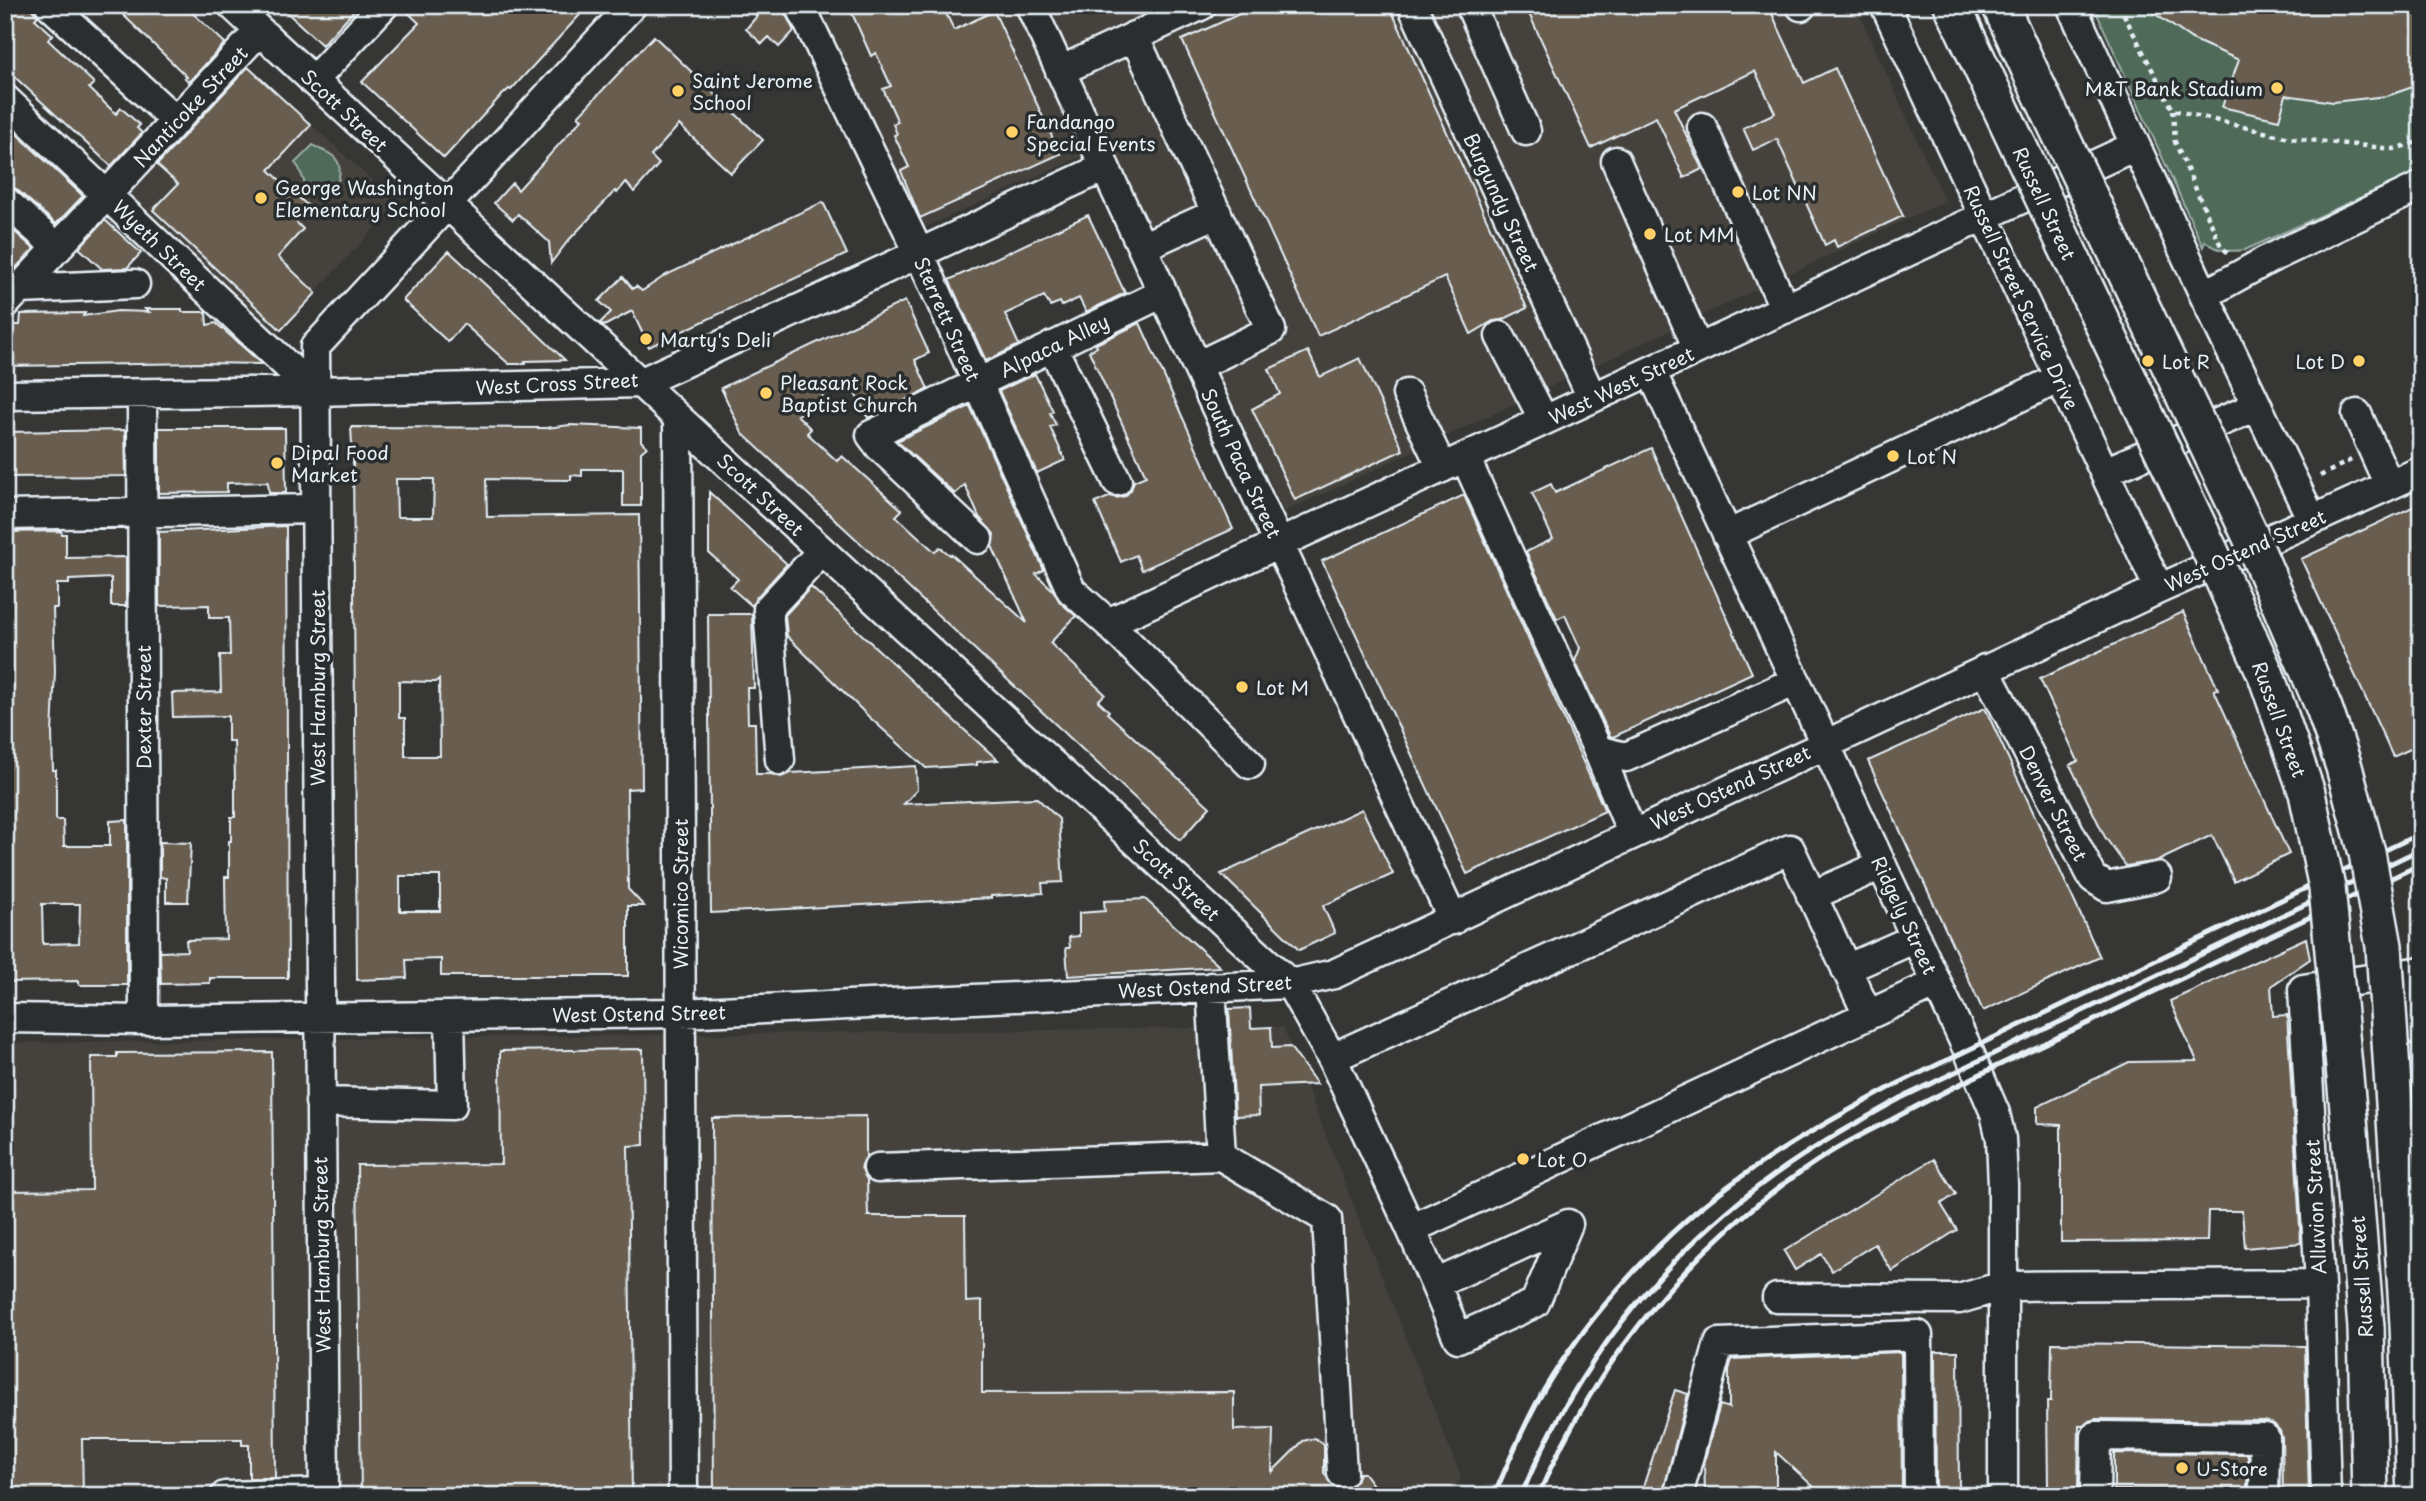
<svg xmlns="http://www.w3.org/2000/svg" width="2426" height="1501" font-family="'Playpen Sans',sans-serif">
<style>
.built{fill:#45423d}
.green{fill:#506b59;stroke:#9caea8;stroke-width:2}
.building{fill:#675d4f;stroke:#e8f1f8;stroke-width:2;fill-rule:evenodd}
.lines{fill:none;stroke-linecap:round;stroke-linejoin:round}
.minor-tunnel{stroke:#515352;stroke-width:28;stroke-dasharray:28 14;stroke-linecap:butt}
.minor-casing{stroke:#e8f1f8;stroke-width:33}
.major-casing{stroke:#e8f1f8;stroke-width:40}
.path{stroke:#e8f1f8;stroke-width:4.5;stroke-dasharray:5 5;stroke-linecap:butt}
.minor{stroke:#2a2d2e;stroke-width:28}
.major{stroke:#2a2d2e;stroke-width:35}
.rail{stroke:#e8f1f8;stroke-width:5}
.major-bridge-casing{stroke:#e8f1f8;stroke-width:40;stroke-linecap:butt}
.major-bridge{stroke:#2a2d2e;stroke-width:35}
.poi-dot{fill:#ffd166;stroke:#2a2d2e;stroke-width:2.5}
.labels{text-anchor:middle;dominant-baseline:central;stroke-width:7;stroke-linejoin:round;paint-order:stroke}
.poi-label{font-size:19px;fill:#e8f1f8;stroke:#2a2d2e;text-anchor:start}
.street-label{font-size:19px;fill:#e8f1f8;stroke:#2a2d2e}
</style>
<rect width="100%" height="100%" fill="#363735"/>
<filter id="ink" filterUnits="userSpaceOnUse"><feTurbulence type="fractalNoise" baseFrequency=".0143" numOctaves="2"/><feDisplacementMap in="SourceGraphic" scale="14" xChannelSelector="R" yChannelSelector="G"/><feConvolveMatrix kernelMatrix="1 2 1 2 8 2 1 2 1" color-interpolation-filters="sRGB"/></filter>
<g filter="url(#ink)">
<!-- built -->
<path class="built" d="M858,5H1855L1945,201L1284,512L1111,143L917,231L821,22Z
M245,63L397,204L277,333L125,192Z
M1283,1027L1461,1477L1454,1496H5V1043Z"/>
<!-- green -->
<path class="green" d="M2093,5H2421V170L2245,250C2230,252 2217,251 2205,241L2203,247Z
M313,145C319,150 327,151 333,156C345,165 339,191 327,196L305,184L299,168L295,163Z"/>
<!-- building -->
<path class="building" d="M5,5H28L38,16L35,19L53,35L48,40L94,83L89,88L116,114L121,108L140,125L137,128L142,133L111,166L5,68Z
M113,5H184L225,43L189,82L185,78L187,77Z
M279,5H359L322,45Z
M400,5H589L533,66L511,90L509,89L498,99L444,158L362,82L419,23Z
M745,5H776L786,15L794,31L779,47L769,37L762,44L746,29L757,16Z
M864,5H942L954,30L994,11L1060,154L920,218L901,171L909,167L894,135L897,134L893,124L898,122L883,89L891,86L876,53L871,56L851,11Z
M1259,5H1389L1527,308L1502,320L1493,321L1471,334L1445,277L1318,336L1182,40Z
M1525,5H1768L1804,83L1835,68L1903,216L1837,247L1834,240L1825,245L1777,139L1753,150L1743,128L1775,113L1755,71L1674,109L1702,169L1684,178L1656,117L1591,148Z
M2142,5H2421V84L2387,96L2333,102L2286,95L2279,120L2222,107L2239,60L2192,39Z
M654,36L763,140L731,173L679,125L651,156L659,164L634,192L626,182L617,193L615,191L568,241L551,263L549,242L518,214L513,220L494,203L512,183L518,190L582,119L578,116Z
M248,67L311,125L269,170L308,206L294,220L303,229L278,257L316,293L281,330L153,210L178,184L157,165Z
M5,123L83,196L56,224L16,189L5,185Z
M823,202L847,254L649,347L632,311L604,326L600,323L611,312L599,301L623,277L633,289L636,286L642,291L666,275Z
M1088,215L1125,293L1086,312L1079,298L1062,306L1060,302L1050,306L1044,296L1005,314L1019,345L986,361L949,280Z
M105,220L141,253L127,268L102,269L79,248Z
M5,223L34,249L5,279Z
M449,251L504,302L565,360L525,361L526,364H509L464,324L448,342L403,300Z
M905,301L929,353L915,360L928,389L868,418L849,382L826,392L811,409L797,415L811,429L807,433L837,461L842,456L902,510L896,516L935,552L940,547L950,555L951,554L1027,623L992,546L994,534L979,517L965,485L955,494L897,441L970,406L1044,570L1036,574L1053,590L1060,602L1076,616L1050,643L1105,694L1098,701L1109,711L1107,713L1210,807L1180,840L742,433L721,388Z
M145,309H182V312H206L207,325L216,323L262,364L205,363L5,366V325H20L21,314L85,313L83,316L118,311L149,312Z
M1140,323L1233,529L1142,570L1136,555L1121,562L1095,503L1111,496L1116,498L1125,496L1131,490L1134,481L1146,476L1089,351L1097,347L1096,344Z
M1308,351L1320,377L1360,358L1403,450L1295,500L1252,409L1280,394L1269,369Z
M1035,374L1053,411L1050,413L1056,425L1050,427L1065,460L1037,473L999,391Z
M570,425L641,428V441L647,447L641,452V506H623V469H582V476L571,475V480L486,479L487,517L639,515L642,788L627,789L628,889L644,906H628V976H441V959L406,960L407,978L357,980L353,454L346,448L352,444L351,427L546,428ZM396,479H434L433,517H397ZM439,679L440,756H405V718H399V681L435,682ZM400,876H440V911H400Z
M159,428H285L286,493H269L268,482L227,483V492L159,493Z
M125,430L126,476L5,477V432Z
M1651,448L1752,673L1613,737L1610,736L1575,661L1580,648L1565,615L1557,619L1526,552L1553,539L1532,493L1551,484L1555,493Z
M709,492L787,564L756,598L752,606L730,587L738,579L709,553Z
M1464,495L1605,811L1467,874L1322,561Z
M2421,503V744L2393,757L2301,559Z
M286,526L288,978H210V983L161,984L160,952L187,951L186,940L226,939L225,877H229V841H231V817H235V779L234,741H228V716L173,717L172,693L221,692L220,655H230L229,618H209V605L159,606V532Z
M61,531L62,534H66V558L126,557V606H111V578L69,580V584H57V608H53L55,671L52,733L53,770H56V820H63L64,846H110V821L127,820V985H79V981L5,982V532ZM42,904H80L79,943L43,944Z
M811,587L960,726L998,760L977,762V765L926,768L868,716L787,636L785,615Z
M2183,612L2218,689L2214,690L2289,854L2234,881L2212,835L2158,861L2126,866L2105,837L2070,765L2078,761L2040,679Z
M708,614H752L754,688H747L748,723H755L756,774H771L781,777L791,773L916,766L917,790L904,804L1037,798L1059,819L1063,882L1042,883L1043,893L991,896V898L711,913Z
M1985,708L2100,957L1983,1011L1868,761Z
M1362,809L1393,874L1323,906L1335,933L1299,950L1221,874Z
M160,842L191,843L188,902H166V878L160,877Z
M1145,899L1220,967L1068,976L1066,948H1070L1069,937L1079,936V913L1105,911L1104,901Z
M2306,938L2310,959L2271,986L2273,1016L2287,1015L2301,1243L2245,1248L2242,1211H2208L2207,1241L2061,1242V1125L2037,1124V1107L2129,1062L2197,1061L2170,1001Z
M1250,1008L1251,1028L1271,1027L1272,1048L1290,1047L1317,1084L1258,1087L1259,1115L1235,1116L1229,1009Z
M643,1049L644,1145L628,1146L632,1496H361L357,1165L501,1164L500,1051Z
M272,1052L275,1478H249V1445H242V1439H82L83,1496H5V1191L92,1190L91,1057H117V1053Z
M866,1116V1157L861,1168L867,1180L868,1216H965L966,1302L982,1301V1393L1234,1392V1430L1273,1429L1272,1472L1303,1441L1315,1438L1324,1445V1473L1334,1487L1342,1490L1351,1487L1356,1481L1359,1473H1364L1381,1496H714L712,1118Z
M1934,1159L1956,1194L1941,1204L1957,1230L1892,1271L1875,1244L1832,1271L1821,1254L1795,1270L1784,1251Z
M2052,1343L2305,1346L2309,1496H2283L2282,1438L2280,1431L2274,1424L2265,1421L2096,1419L2089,1421L2083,1426H2079L2078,1489H2048L2047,1401H2051Z
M1935,1351H1958L1959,1490H1936Z
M1901,1352L1902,1490H1817L1776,1452V1491L1705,1492L1704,1462L1720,1405L1729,1408V1370L1732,1359Z
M1675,1390L1688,1394L1662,1496H1640Z
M2114,1453L2248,1454L2247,1489L2114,1490Z"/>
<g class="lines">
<!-- minor-tunnel -->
<path class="minor-tunnel" d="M1342,1473L1343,1496"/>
<defs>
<path id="minor" d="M50,5L176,121
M232,5L1290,984L1332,1058L1411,1229L1868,1015L1790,849L1332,1058
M800,5L919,253L1071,590L1108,623L1250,764
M1030,5L1453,920
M1412,5L1592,398
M1470,5L1526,131
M1885,5L2159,589
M2071,5L2204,295L2312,520
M1801,6L1802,5
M1134,36L1271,330L1197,366
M1060,71L1202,5
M313,81L384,5
M5,99L314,391
M1702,127L1785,309
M1616,161L1698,349
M5,201L58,248
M1142,247L1217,213
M20,289L135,284
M2204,295L2267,260L2421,186
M5,304L259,31
M1500,336L1544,420
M1052,346L1117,481
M1651,371L1968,1050L1995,1113L2001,1139L2003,1185V1496
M142,394L144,1020
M1407,394L1442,468
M5,395L314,391L640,383L1105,167
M2357,414L2389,485
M678,418L683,1496
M1465,457L1599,753
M2105,472L2257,406
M5,515L315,509
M1727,535L2060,378
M978,539L880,447L871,435L1163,293
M1108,623L2135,146
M1985,669L2093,878L2107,887L2157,877
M780,760L768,609L822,551
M1632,833L1599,753L1605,752L1626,757L1796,681
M1811,896L1882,865
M1846,969L1916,938
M1868,1015L1937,983
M5,1018L144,1020L680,1013L1290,984L1334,974L2159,589L2421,471
M320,1102L452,1105L450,1017
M1221,1156L1327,1219L1342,1473
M878,1168L1221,1156L1211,987
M1411,1229L1435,1284L1568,1224L1535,1303L1458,1338L1435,1284
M1777,1298L1959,1299L2003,1286L2320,1284
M225,1496L323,1493
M324,1496L315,347L632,5
M1678,1496L1719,1343L1918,1335L1919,1496
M2095,1496L2096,1436L2265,1438L2264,1496
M2326,1496L2320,1284L2303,989L2415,972L2421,1032"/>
<path id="major" d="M1952,5L1993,92
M2000,5L2032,75
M2408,1324L2415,1496
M2366,1328L2370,1496"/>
</defs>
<!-- minor casing -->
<use href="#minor" class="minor-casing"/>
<!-- major casing -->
<use href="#major" class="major-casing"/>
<!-- path -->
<path class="path" d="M2119,5L2173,110L2289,138L2394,149L2421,141
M2173,110L2175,142L2221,246L2228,253
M2320,476L2353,459"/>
<!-- minor -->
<use href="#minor" class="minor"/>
<!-- major -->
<use href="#major" class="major"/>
<!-- rail -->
<path class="rail" d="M1494,1496C1507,1465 1520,1434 1536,1404C1576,1330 1652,1244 1719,1193C1774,1151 1834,1118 1895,1085L2421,833
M1521,1496C1574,1368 1661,1256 1774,1175C1814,1146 1858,1122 1901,1098L2421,849
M1538,1496C1599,1354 1700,1234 1831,1152C1850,1140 1871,1130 1891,1120C1953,1086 2017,1056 2082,1026C2195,972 2308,918 2421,864"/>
<defs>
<path id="major-bridge" d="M2032,75L2250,535L2324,708L2344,767L2367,853L2384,946L2408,1324
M1993,92L2212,555L2266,675L2307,793L2327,888L2349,1119L2366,1328"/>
</defs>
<!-- major-bridge casing -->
<use href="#major-bridge" class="major-bridge-casing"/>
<!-- major-bridge -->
<use href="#major-bridge" class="major-bridge"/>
</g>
</g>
<!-- markers -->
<g class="poi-dot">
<circle cx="2277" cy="88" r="7"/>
<circle cx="678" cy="91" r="7"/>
<circle cx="1012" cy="132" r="7"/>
<circle cx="1738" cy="192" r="7"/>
<circle cx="261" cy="198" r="7"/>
<circle cx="1650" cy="234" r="7"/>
<circle cx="646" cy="339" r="7"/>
<circle cx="2148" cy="361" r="7"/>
<circle cx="2359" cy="361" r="7"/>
<circle cx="766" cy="393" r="7"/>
<circle cx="1893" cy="456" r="7"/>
<circle cx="277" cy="463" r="7"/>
<circle cx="1242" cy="687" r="7"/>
<circle cx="1523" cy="1159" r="7"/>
<circle cx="2182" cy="1468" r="7"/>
</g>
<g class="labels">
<!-- poi labels -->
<g class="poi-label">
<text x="692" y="80">Saint Jerome<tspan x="692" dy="22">School</tspan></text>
<text x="2263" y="88" text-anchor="end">M&amp;T Bank Stadium</text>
<text x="1026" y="121">Fandango<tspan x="1026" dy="22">Special Events</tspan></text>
<text x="275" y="187">George Washington<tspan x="275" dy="22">Elementary School</tspan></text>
<text x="1752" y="192">Lot NN</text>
<text x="1664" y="234">Lot MM</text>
<text x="660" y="339">Marty's Deli</text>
<text x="2162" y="361">Lot R</text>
<text x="2345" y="361" text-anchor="end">Lot D</text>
<text x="780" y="382">Pleasant Rock<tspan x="780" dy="22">Baptist Church</tspan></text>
<text x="291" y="452">Dipal Food<tspan x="291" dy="22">Market</tspan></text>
<text x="1907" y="456">Lot N</text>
<text x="1256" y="687">Lot M</text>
<text x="1537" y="1159">Lot O</text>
<text x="2196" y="1468">U-Store</text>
</g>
<!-- street labels -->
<g class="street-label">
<text transform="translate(190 106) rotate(-47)">Nanticoke Street</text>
<text transform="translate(345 110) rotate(43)">Scott Street</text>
<text transform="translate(1502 202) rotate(65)">Burgundy Street</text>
<text transform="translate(2045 203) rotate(65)">Russell Street</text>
<text transform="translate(160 245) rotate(44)">Wyeth Street</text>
<text transform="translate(2022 297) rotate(65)">Russell Street Service Drive</text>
<text transform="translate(948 319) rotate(66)">Sterrett Street</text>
<text transform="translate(1054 345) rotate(-26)">Alpaca Alley</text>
<text transform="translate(557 383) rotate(-3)">West Cross Street</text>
<text transform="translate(1621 385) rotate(-25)">West West Street</text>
<text transform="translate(1242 463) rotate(65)">South Paca Street</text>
<text transform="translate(761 494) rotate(43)">Scott Street</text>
<text transform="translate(2245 550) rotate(-24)">West Ostend Street</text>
<text transform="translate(317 688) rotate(-90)">West Hamburg Street</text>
<text transform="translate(143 707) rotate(-90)">Dexter Street</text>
<text transform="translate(2280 719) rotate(70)">Russell Street</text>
<text transform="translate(1730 787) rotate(-25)">West Ostend Street</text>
<text transform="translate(2054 803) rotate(63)">Denver Street</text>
<text transform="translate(1177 879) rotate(43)">Scott Street</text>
<text transform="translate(680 894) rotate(-90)">Wicomico Street</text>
<text transform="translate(1905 915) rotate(65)">Ridgely Street</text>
<text transform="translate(1205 986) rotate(-3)">West Ostend Street</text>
<text transform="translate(639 1013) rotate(-1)">West Ostend Street</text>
<text transform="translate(2315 1207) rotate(-93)">Alluvion Street</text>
<text transform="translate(321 1255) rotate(-91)">West Hamburg Street</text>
<text transform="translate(2361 1277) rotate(-94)">Russell Street</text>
</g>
</g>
<!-- margin -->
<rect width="2426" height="1501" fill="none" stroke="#2a2d2e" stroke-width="28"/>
<rect x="14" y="14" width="2398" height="1473" fill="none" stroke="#e8f1f8" stroke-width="2.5" filter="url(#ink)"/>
</svg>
